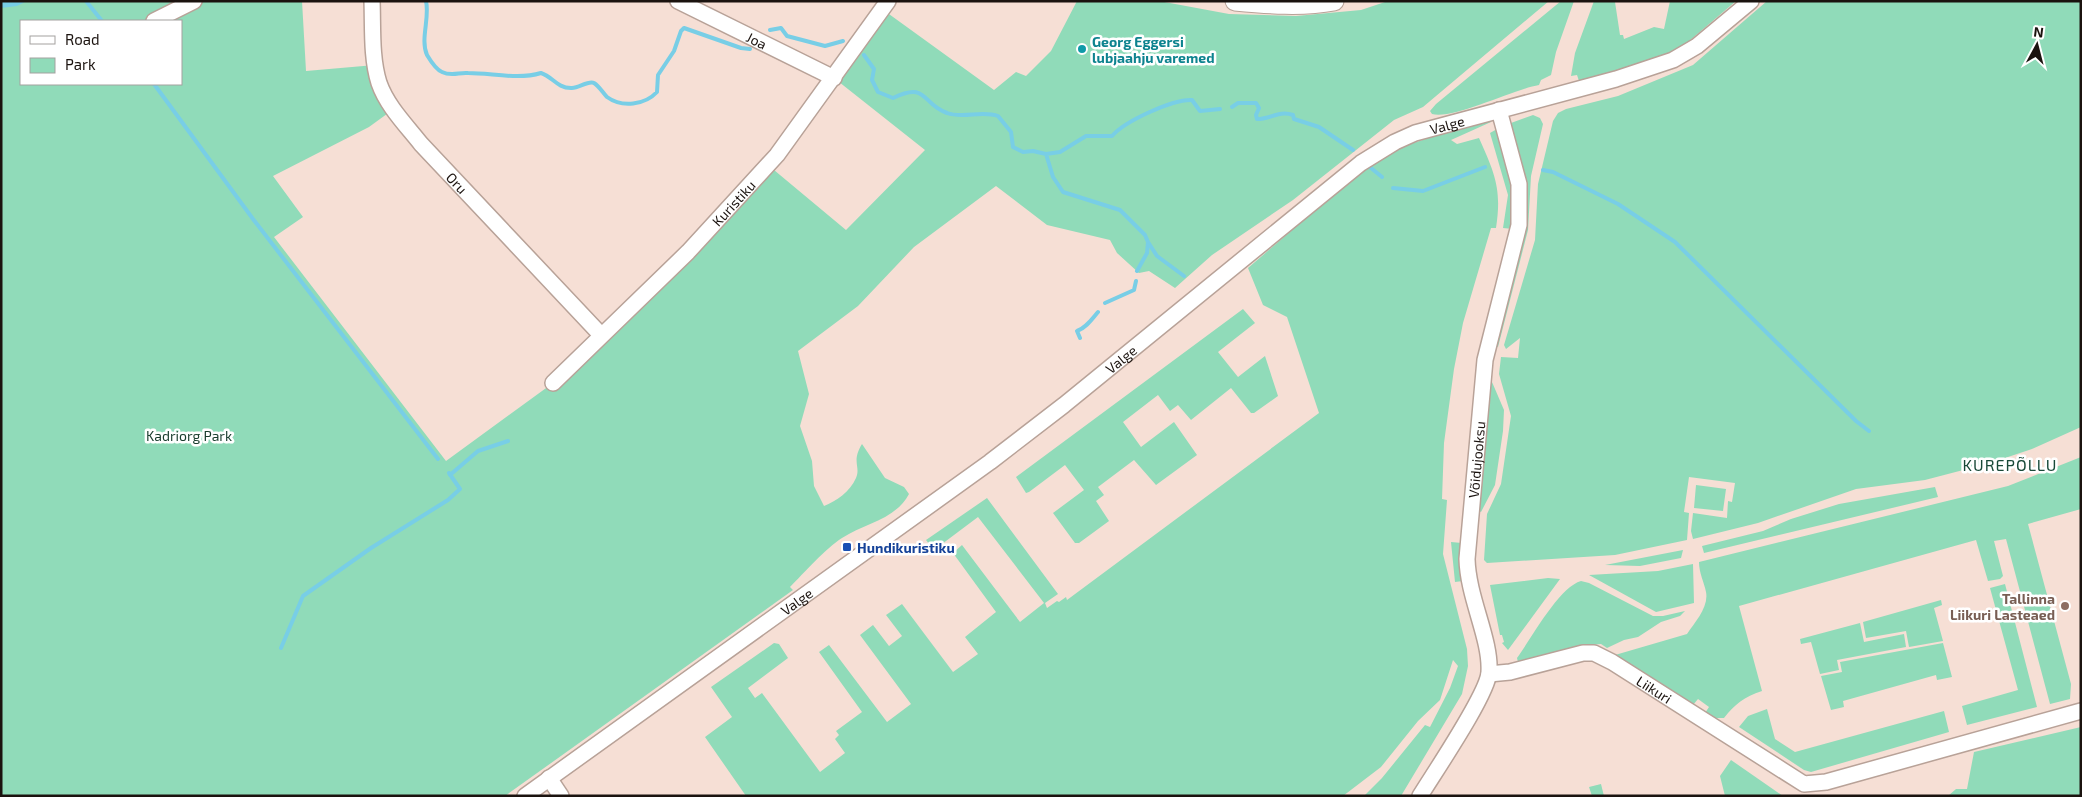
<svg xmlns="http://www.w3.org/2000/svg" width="2082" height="797" font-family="'Exo 2',sans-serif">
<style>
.green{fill:#90dbb9;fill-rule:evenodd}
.water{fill:#78cee6}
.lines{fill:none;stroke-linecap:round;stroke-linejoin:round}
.stream{stroke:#78cee6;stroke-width:4}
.minor-casing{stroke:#b8a298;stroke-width:18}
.major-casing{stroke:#b8a298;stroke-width:21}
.minor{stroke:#fff;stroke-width:15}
.major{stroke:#fff;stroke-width:19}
.culture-dot{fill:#0f9aa8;stroke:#fff;stroke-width:2}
.transit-dot{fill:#1a4fb4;stroke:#fff;stroke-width:2}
.education-dot{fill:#8d6e63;stroke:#fff;stroke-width:2}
.labels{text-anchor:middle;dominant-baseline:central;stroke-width:5;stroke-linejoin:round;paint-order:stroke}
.street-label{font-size:14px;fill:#1b130f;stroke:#fff}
.culture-label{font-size:14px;font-weight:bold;fill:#0d838f;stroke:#fff;text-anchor:start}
.park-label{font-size:14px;fill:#183b2c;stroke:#fff}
.transit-label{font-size:14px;font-weight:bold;fill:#164399;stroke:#fff;text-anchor:start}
.education-label{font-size:14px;font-weight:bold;fill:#785e54;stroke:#fff;text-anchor:end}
.quarter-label{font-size:16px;letter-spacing:1px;fill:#194938;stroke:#fff}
</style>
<rect width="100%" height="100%" fill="#f6dfd5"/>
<!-- green -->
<path class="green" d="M1,1H302L306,71L375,65L391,111L369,127L273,176L303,217L274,237L446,461L553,383L768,165L846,230L925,150L834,78L882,9L994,90L1016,72L1026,76L1051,51L1077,1H1159L1229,14L1296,16L1361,10L1388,1H1549L1423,107L1394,120L1293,200L1212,255L1175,288L1149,271L1139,273L1117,253L1110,240L1047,225L996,186L914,247L858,306L798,351L809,394L800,426L812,461L814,486L824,506C836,501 850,492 856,478C861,466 851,462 862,444L885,478L904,487L909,494C895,520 865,523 842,538C826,548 804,573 790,587L793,590L505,796H1ZM21,21H181V84H21Z
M1561,1H1574L1556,52L1551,75L1541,80L1539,85C1514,89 1453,120 1432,114L1430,111L1436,104Z
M1594,1H1617L1615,2L1620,35H1623L1624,39L1654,27L1664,29L1670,1H1736L1688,42L1661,57L1579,81L1577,75L1571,76L1575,53Z
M1767,1H2081V427L2032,449L1990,463L1925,480L1856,489L1758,523L1693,539L1691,531L1693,513L1727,518L1728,501L1732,502L1735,483L1689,477L1684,512L1689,513L1687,540L1615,555L1487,563L1484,560L1487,514L1501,484L1511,416L1499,374L1501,357L1518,358L1520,338L1506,349L1504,345L1535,240L1538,184L1553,121L1558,113L1566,109L1618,96L1693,65Z
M1533,115L1540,118L1543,124L1531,176L1528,230L1498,347L1494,345L1525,180L1511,130V123Z
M1484,120L1491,122L1451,140L1457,144L1479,138C1495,174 1502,189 1496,228H1491L1463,323L1454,369L1444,443L1442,499L1447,500L1443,554L1467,649L1468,666L1462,694L1401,796H1364L1382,778L1425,725L1430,727L1450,688L1458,666L1453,660L1440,700L1418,721L1381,767L1343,796H746L705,737L732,717L711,687L774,643L779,644L788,658L748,688L755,698L762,693L820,772L845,753L835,739L839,735L836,731L862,712L819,652L829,645L887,722L911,704L860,635L873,625L889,646L902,636L886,615L902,604L953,672L978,654L965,637L996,612L953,553L962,545L1020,622L1044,603L978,517L934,550L926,540L987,498L1058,594L1045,603L1047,608L1057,601L1059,602L1066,597L1067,600L1319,413L1287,317L1263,305L1248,268L1362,170L1392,150Z
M1497,129L1513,180V229L1503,228L1508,195L1490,133Z
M1243,309L1255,323L1218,352L1238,377L1265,356L1278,396L1254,413H1251L1231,388L1191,420L1178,405L1170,411L1158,395L1123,422L1141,447L1174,422L1197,455L1156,485L1134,460L1098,487L1104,495L1096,501L1109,521L1079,543H1075L1053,513L1084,490L1065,465L1029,492L1026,493L1016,477Z
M1489,375L1504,410L1503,431L1495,485L1481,512L1477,510Z
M2081,457V509L2028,524L2071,684L2070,699L2050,704L2006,539L1994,541L2003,576L2000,579L1988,581L1976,540L1739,606L1762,691C1744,697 1735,704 1724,718H1713L1705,713L1709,707L1698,699L1693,705L1615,655L1687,634C1695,622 1709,607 1706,592C1704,582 1699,573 1699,562L2008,486Z
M1696,485L1726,489L1723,511L1694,508Z
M1935,487L1938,497L1704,553L1702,546L1763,531L1791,519L1839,504Z
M1451,542L1462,543L1463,581L1455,582Z
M1683,550L1681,558L1640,566L1605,565Z
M1693,564L1694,603L1656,612L1589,575L1658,571Z
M1548,578L1560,579L1508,650L1502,643L1504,642L1502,635H1500L1490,585Z
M1581,581L1589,583L1653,616H1663L1685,611L1680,616L1661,622L1638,637L1624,640L1607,648L1601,644L1589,645L1518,662L1517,658C1531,639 1559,587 1581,581Z
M2005,584L2037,707L1967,725L1962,706L2018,690L1990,588Z
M1941,600L1942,605L1934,608L1943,641L1909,647L1906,631L1866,638L1863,622Z
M1860,623L1864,642L1904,634L1906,647L1837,660L1839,670L1820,674L1811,642L1801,644L1800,639Z
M1943,643L1952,677L1937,680L1936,675L1843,701L1844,707L1831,710L1821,676L1842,672L1840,662Z
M1767,709L1775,739L1795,752L1944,711L1949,732L1811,772L1804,770L1739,727L1748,716Z
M2081,727V796H1948L1956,789H1967L1974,752Z
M1731,760L1783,796H1725L1720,776Z
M1601,784L1604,796H1592L1589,787Z"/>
<!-- water -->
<path class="water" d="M1,1H27L17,6L1,8Z"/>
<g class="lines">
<!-- stream -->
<path class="stream" d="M86,1L102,21
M426,1C430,18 420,39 427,55C430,60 437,70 442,72C452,77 459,72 468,73C492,73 518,80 541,73C553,77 557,88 571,88C578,89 588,80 594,83C599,86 603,93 607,97C622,108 645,105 657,92L658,75L674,51L681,31L684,28L741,48L750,49
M770,30L781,28L787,36L825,46L843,41
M864,55L874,69L872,80L878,92L893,98C928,81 921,104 947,113C963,119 982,110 998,116L1011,132L1013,147L1023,152L1033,151L1046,154L1060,152L1086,136H1112C1125,121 1173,99 1192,100L1200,111L1220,109
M154,84L253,219L438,459
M1232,107L1238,103H1256L1259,108L1256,115L1257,119C1271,119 1279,110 1293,115L1294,119L1319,127L1353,150
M1046,154L1053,177L1063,192L1120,210L1145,235L1148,242L1147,253L1137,271
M1371,168L1382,177
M1543,170L1553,172L1618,204L1675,242L1856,421L1869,431
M1393,188L1423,191L1485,167
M1148,242L1157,256L1184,276
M1105,303L1134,290L1136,281
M1080,338L1077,331C1086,328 1092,319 1098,312
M450,475L478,451L508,441
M281,648L303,596L371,548L448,500L460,489L449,473"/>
<defs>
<g id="minor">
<path id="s1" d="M372,1C373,27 371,58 379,83C387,106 406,125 421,144L601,335"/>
<path id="s2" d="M678,1L834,78"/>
<path d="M154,21L194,1"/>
<path id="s3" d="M553,383L688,252L777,155L888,1"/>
<path id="s4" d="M1489,674L1510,672L1583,653H1594L1612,662L1804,784L1826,782L2081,711"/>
<path d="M549,778L561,796"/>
<path id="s5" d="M525,796L990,462L1064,405L1361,163L1395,142L1415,133L1616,79L1673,60L1697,46L1751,1"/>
<path id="s6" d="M1420,796C1434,773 1488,694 1489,672C1491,639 1468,598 1467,559L1485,360L1519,225V184L1499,110"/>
</g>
<path id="major" d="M1235,1C1268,4 1302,7 1334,1"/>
</defs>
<!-- minor casing -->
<use href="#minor" class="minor-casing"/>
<!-- major casing -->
<use href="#major" class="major-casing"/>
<!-- minor -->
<use href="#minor" class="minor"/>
<!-- major -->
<use href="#major" class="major"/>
</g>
<!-- markers -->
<circle class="culture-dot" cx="1082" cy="49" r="5"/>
<rect class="transit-dot" x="842" y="542" width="10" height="10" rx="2.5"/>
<circle class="education-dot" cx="2065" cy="606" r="5"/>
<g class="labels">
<!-- street labels -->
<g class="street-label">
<text stroke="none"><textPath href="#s2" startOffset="88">Joa</textPath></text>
<text stroke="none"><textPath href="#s5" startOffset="1144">Valge</textPath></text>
<text stroke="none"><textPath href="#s1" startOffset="210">Oru</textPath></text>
<text stroke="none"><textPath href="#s3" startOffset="255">Kuristiku</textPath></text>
<text stroke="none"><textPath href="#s5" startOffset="739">Valge</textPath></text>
<text stroke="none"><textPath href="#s6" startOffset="358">Võidujooksu</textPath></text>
<text stroke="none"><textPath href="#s5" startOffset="334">Valge</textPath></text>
<text stroke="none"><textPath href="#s4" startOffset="178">Liikuri</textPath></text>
</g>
<!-- culture labels -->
<g class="culture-label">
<text x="1092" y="41">Georg Eggersi<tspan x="1092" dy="16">lubjaahju varemed</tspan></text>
</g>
<!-- park labels -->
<g class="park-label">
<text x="189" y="435">Kadriorg Park</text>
</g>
<!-- transit labels -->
<g class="transit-label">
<text x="857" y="547">Hundikuristiku</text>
</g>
<!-- education labels -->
<g class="education-label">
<text x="2055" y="598">Tallinna<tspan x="2055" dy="16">Liikuri Lasteaed</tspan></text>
</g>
<!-- quarter labels -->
<g class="quarter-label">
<text x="2010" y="464">KUREPÕLLU</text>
</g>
</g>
<!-- border -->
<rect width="2082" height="797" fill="none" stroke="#1b130f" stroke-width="5"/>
<!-- legend -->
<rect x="20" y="20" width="162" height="65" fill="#ffffff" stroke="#a4a19f"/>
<rect x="30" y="36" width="25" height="8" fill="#ffffff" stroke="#a4a19f"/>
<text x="65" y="45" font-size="15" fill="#1b130f">Road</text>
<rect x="30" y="58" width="25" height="15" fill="#90dbb9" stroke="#a4a19f"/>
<text x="65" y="70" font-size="15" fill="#1b130f">Park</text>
<!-- north arrow -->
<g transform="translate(2037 45) rotate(7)" stroke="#ffffff" stroke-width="4" paint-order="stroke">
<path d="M0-4L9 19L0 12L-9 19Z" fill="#1b130f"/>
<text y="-8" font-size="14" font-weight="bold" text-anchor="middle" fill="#1b130f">N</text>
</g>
</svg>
